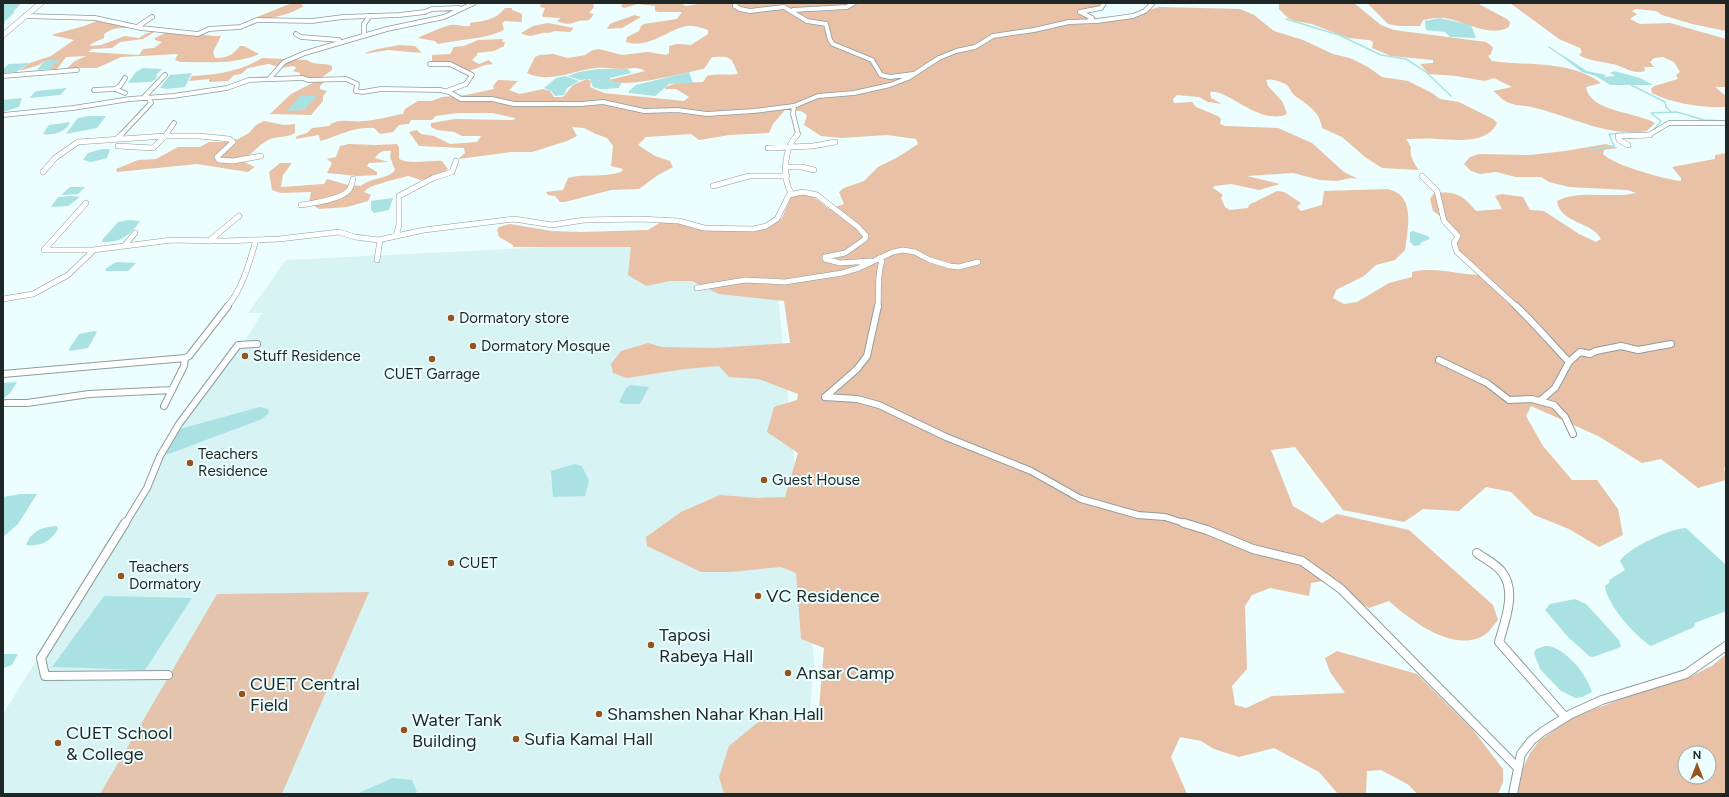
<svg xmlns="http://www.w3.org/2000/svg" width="1729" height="797" font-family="Figtree,sans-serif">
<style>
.built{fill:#d7f3f4}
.green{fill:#e5c4ae}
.forest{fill:#e8c1a7;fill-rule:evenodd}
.water{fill:#aae2e3}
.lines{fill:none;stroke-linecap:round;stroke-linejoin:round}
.stream{stroke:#aae2e3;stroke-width:1.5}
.street-far3-casing{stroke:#8c9d9d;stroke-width:5.5}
.street-far2-casing{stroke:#8c9d9d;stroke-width:6}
.street-far1-casing{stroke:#8c9d9d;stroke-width:8}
.street-casing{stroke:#8c9d9d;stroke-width:10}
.secondary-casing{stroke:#8c9d9d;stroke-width:6}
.street-far3{stroke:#fff;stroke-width:4}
.street-far2{stroke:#fff;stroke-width:5}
.street-far1{stroke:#fff;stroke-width:6}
.street{stroke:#fff;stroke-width:8}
.secondary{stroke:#fff;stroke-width:5}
.poi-dot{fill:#95541f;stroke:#ecfefe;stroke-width:1.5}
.labels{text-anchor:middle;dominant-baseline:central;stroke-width:4;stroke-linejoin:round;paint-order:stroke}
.poi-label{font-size:15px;fill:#1f2626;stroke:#ecfefe;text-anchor:start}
.near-poi-label{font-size:18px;fill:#1f2626;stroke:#ecfefe;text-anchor:start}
</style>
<rect width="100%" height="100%" fill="#ecfefe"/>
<!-- built -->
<path class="built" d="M772,236L814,660L805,774L808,794H3V714L139,496L168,435L246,339L262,313H248L286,260Z"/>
<!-- green -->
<path class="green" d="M369,592L282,794H100L217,594Z"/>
<!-- forest -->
<path class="forest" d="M292,3H304L301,5L304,6C291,14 272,19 257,19V17Z
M541,3H593L594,7L589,13L594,14L589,20C586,21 582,20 579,21C570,24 566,25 557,21L561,18L543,17L542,16L545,8L540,7Z
M622,3H680L686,6L704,3H1102L1100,6L1078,12L1095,18L1129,16L1159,7L1240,9L1254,15L1274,31L1303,40L1333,54L1350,58L1368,67L1382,77L1408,81L1432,93L1440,99L1459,102L1493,119L1497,123C1488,144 1456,140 1437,139C1427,138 1416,139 1406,139L1411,147C1409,155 1414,164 1419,170L1382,168L1365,157L1342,137L1322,128C1320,111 1306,104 1294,95C1291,92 1290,88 1287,85C1282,82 1271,78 1266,80L1268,86L1282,101L1287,113L1285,115C1257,124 1227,88 1210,92L1211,98L1222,104L1208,102L1199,97L1177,95L1173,99L1174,103L1192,102L1196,107L1218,116L1221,119L1220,124L1225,126L1278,128L1312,143L1344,172L1358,179L1351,178L1337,181L1320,180L1293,173L1247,176L1280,184L1259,190L1231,184L1214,186L1213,188L1223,195L1221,198L1225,207L1230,210L1248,208L1249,205L1277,191L1284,192L1301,203L1297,207L1301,211L1322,205L1324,191L1387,189C1416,194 1408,228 1405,250L1395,260L1376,265L1364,276L1336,290L1333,298L1344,304L1357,302L1389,283L1412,277V272C1436,266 1461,276 1486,275L1461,254L1456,243L1460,236L1449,223L1433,211L1430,199L1434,193C1455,191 1462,194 1476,211L1502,209L1495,196L1502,194L1523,197L1530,210L1544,211L1579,234L1596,242L1601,239C1592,221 1560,224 1557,201C1580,189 1611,199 1636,193L1628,190L1569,187L1549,182L1541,177H1516L1496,172L1480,174L1471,171L1464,164L1470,157L1479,154L1530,155L1565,151L1606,144L1618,148L1604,150L1603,154C1615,166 1664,179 1681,181V178L1672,167L1715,159V155L1726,153V465L1724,468L1726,480L1698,488L1661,459L1642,463L1598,436L1531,406L1526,416L1543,446L1572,480H1597L1618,509L1623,535L1599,547L1569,529L1534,515L1511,492L1486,487L1459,511L1423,509L1404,522L1343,510L1295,447L1271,450L1293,506L1322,523L1337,514L1409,530L1493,605L1498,620C1494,624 1490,631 1486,634C1456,655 1411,621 1389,601L1369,608L1357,601L1336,579L1311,583L1309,596L1270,588L1252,595L1245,606L1247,669L1232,686L1235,705L1246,708L1272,696L1345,693L1330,672L1325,658L1337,651L1417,674L1473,730L1503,769V782L1498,794H1417L1409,785L1381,770L1367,771L1366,794H1338L1319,772L1274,748L1239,757L1214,749L1201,741L1180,737L1171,757L1187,794H724L719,777L729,746L762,719L818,720L824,648L801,639L796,573L781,567L730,572H701L647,546L646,537L681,512L720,495L758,498L785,497L798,453L767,432L774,407L797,400L798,394L759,379L729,377L719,366L685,369L627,378L613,373L611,364L621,351L648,343L662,347L715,348L790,343L784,301L719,294L692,281H670L646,286L628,275L631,247H513V245L499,237L497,230L499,227L510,224L552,231L581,232L648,230L661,222H677L693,227L753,229L782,218L791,197C810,191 815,197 829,209L844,204L839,192L844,188L864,181L878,167L898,157L918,144L916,139L887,135L842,138L821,136L804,125L807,115L801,111L785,110L773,124L769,133L729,135L699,140L691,134L646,137L638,145L655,156L670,161L673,167L658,175L639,189L611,190L565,202H560L555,196L548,195L546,192L563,190L568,178C586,173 604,178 621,172L623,169L611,166L613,146L607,138L596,134L584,128L572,127L577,136L567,141L532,152H511L458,159L465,153L464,148L419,146L409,132L417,130L421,134L434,136L450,144L477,142L481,136H462L454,132L437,130L431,127V123L455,119L514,120L515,118L492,113H458L436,116L432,120H411L409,124L399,125L393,132L380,134L374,128C354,126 339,136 320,141L319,135L295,139L297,136L307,133L312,128L329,126C338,117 353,123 365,121C378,120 390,116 403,114L405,109L418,101H431L442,97L466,95L494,89L493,86L498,80L518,81L509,90L520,94L543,89L550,91L554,97H563L573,85L587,79L591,81L590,87L604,93L684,101L689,97L676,89H665V87L677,83L703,82L707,76C718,73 728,76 738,74C731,57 732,56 712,57L704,69C685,72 623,90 609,80L645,71C636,66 631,69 622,69C613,69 605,67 597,68C573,70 550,84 527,73L535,57L540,55L553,54L568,58L585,55L593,50L599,49L622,55L648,52L666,55L669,53V46L677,44L691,45L708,34V30C702,28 693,25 686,26C665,31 649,49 626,42L627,37L639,31L641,26L644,24L677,19L682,12H658L655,11V6L638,4L624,8L621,6Z
M1279,3H1354L1381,25L1394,30L1486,42L1493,47L1491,54L1488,56L1492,61C1528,66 1570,60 1601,83L1586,87C1590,112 1636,112 1655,123L1647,131C1607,138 1569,115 1531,107C1523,105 1515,106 1507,102C1502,100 1498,94 1493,91L1512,87L1494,78L1485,81L1456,76L1429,74L1420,64L1433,63V60L1391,56L1372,48L1373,42L1369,40L1348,38L1312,24L1295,21L1288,18L1279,9Z
M1367,3H1477L1507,19L1510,22L1509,27C1490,38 1464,21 1445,18C1437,17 1430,19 1423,20L1420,26H1399L1388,24Z
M1510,3H1726V31L1692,24L1662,15L1656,11L1636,9L1632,11L1637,14L1630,19L1640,24L1670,23L1726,39V87H1715L1726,96V107C1703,108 1673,104 1652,93L1651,89L1654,86L1678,79L1676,75L1680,72L1674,62L1663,57L1654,58L1650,62L1654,67H1644L1645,71C1632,75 1624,66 1612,64C1600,61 1589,61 1579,55L1582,52L1580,48L1559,39Z
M505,8H512V10L522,14V22L505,21L502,23L504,29L502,31C481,40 460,39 438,44L435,41L418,38C421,36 447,25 451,25C458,24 463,27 470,26V23C484,21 496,20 505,8Z
M634,15L641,17L622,28L607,29L610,24C618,20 626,19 634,15Z
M108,19L113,20L111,23L134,27C121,29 116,26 104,34V38L91,44L90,46L101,45L125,36L139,38C163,20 194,37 221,36L213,52L215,58C227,58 232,56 240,46H244L259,54C236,65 205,62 180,62L175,60L178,54L121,57L97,68H67L75,61L86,56L66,57L57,69H50L58,60L44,61L39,65L19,71L30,63L51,56L74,40L51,35L84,26L97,21ZM156,31L167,32L155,38V40L162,42L154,48L143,49L139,55L88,52L92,49L112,48L120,42L143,39Z
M548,23L574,28L570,32L554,31C549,34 547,32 542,33C535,35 528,38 521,33L533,26Z
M503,39L502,42H505L504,46L494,51L476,53L478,54L472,60L479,64L489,60L493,64L485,65L469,71C456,64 441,68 432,62V55L450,54L454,47L464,46L478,40Z
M399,45L415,46L422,53L388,50L364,54C374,48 387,48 399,45Z
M262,58L307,60C315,66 324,62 332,66V70L321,78L326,80L320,86V89L327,91L323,96V101L311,115L270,114L291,94L318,80L300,76V73L293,71L296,68L294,66L281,68L269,64L248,68L241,74L234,75L228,81L209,82V79L189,81L192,76C216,75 242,71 262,58Z
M264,121L284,125L295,124V133C287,138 279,136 270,139C259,144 252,154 242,161L255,167L248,172L197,164L117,172L116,169L138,160L156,159L178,147H200L209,142H225L238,139L249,133L256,125Z
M349,144L376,145L397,144L399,147V159C412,165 428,160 442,161L448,169L437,176L421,180L408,176L385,182L370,187L364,192L371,195L368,201L347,207L319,209L309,202L311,192L281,193L272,190L269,172L280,163H292L283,175L281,187L324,184L327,179L348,185L361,186C371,177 387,180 395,170L390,157L391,151C383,150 379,152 375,158L388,162L369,163L367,166L377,172V175L357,176L327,173L332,163L327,159L336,157L340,146Z
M1726,654V794H1518L1523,768L1530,753L1539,741L1573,717L1654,687L1690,677L1713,665ZM1685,753H1709V777H1685Z"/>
<!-- water -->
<path class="water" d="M3,3H21L14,11V13L5,21L3,26Z
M1440,18L1471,25L1476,38L1450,37L1445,32L1426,30L1425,21Z
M1564,56L1587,71L1606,75L1604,77L1616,76L1610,73L1614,71L1640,78L1653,85H1610L1596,76L1582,72L1564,58Z
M51,60H59L50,69L37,70L44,61Z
M30,63L16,72L3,73V69L9,64Z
M143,68L162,69L157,74L156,79L151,82L128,83L136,72Z
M598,69H628L631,73L610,78V81L621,83L619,88C609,88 603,91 593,87L590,79L580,80L568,76L579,72Z
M689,72L693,83L669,84L655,96L629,93V91L636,85Z
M192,73L185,87L167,89L160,88L170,75Z
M565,76L579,81L567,88L564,95L555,96L551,91L544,88L556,78Z
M67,88L60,95L29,98L36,91Z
M300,96H317L304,110L287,111Z
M22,98L19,107L3,112V100Z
M89,116H106L97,128L66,134L78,118Z
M70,122C67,132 52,136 43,134L49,125Z
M102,149H110L107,158L91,162L83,160L88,153Z
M70,187H85L78,194L61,195Z
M71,196L80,197L68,206L51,207L58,197Z
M393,198L389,210L374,213L371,210V201Z
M130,220L140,221C130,236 120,243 102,242L103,239L118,222Z
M1413,231L1428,236L1430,239L1422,242L1420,245L1414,246L1410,242V232Z
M116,262L136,263L128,271H106L105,269Z
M94,331L97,332L88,348L70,351L69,349L79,334Z
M17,382L11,392L3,399V383Z
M630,385L649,387L640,404H624L619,402L626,388Z
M260,407L268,409L269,413L262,419L163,456L176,431L180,429Z
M575,464L582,466L589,481L585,496L553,497L551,471Z
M20,494H37L18,524L3,537V497Z
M57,526L58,529C51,541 41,547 26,545C32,530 43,527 57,526Z
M1686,528L1726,565V611L1695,623L1694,627L1651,646C1635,636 1607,605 1605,586L1610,582L1609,580L1625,570L1620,561C1628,548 1671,528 1686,528Z
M104,596L192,598L145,670L52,667Z
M1575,599L1586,604L1619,640L1621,647L1593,657L1589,656L1568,637L1545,610L1550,604Z
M1545,646C1564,645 1588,676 1592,692L1582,697L1575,698L1560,690L1540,669L1534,653L1536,649Z
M3,654H18L12,665L3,668Z
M393,778L412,780L417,792L415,794H356Z"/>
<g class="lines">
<!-- stream -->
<path class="stream" d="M1286,19L1339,35L1381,55L1406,59L1426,72L1451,96
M1549,47L1565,58
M1631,85L1665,102L1666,107L1671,112
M1653,131L1661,121L1651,113L1677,112L1704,120L1726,121
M1590,152L1591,150L1614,146L1609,134L1624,133"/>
<defs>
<path id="street-far3" d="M736,3L735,6L740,9L750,11L784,7L807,21L826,24L830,40L833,44L872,60L881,75L890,77L913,74
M793,10L847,7L854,3
M25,16L95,18L141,28L198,34L209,29L240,27L257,20L312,21L343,17L399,15L425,12L432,9L459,8
M1088,21L1092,18L1080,12L1101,8L1104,3
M137,27L152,17
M296,34L301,37L339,40
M364,36V24L370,16
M430,64H450L472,75L466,84L447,91
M3,76L77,70
M269,79L284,62L305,53L387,29L444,17L474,3
M115,89L120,86L125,78
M94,90L115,89L125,93
M794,106L793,114L798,134L796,136
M3,115L73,108L130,99L173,96L227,88L249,80L303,78L308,80L346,79L357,84L356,91L363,92L381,89L440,90L449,92L461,99H492L514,104H581L603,102L644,111L677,110L707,114L754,111L794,106L818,96L854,93L890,85L908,78L939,58L956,51L975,47L993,36L1034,30L1069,22L1097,21L1133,16L1145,11L1153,3
M120,136L151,103L149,98L145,96L165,75
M165,136L174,123
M165,136H199
M1618,136L1649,135L1669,123H1726"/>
<path id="street-far2" d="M117,139L121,135
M1628,145L1619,140L1618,136L1650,135
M118,146L153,148L166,135
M768,148L813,146L835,142
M787,167H802L814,170
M43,172L55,158L78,142L165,136H199L229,139L233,142L217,157L219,160L233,161L261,156
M1422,176L1437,191L1444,221L1458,236L1454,243L1457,252L1517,307
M713,186L749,176H787
M791,193C782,177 784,148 797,135
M301,205C313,203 339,200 348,191C351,188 352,183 353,179
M396,236L399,225V196L433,178L452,172L456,161
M209,241L239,216
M124,246L135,233
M93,250L172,240L225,241L279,239L339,232L355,237L378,240L424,230L514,219L552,225L584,220L640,219L679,221L704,228L753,229L766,226L777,219L789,195L803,192L817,195L858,227L866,236L865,239L845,253L825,257V259L840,263L871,261
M377,260L380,240
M697,288L745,280L785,282L842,273L859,268L893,252L903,250L915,252L930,260L950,266L959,267L978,262
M3,299L33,294L68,275L92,252L93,250H44L86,203
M227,307C243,287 249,264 256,240
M878,307C879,295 877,271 882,262L879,258"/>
<path id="street-far1" d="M1516,306C1535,324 1551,343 1569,362L1555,388L1542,399
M1439,360L1487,383L1509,400L1532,399L1554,405L1565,417L1573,434
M1569,362L1580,352L1590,354L1596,351L1621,346L1638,350L1671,344
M3,374L185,358L189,356L228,306
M825,397L857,399L879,405L946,437L1031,471L1081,499L1138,515L1165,517L1187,524
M825,397L857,369L867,356L878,306
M6,403H27L89,394L172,390
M164,406L184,366L185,358
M125,524L147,488L160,456L179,424L238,345L257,344"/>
<path id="street" d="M125,523L41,658L45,676L168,675
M1184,523L1207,530L1253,549L1302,561L1341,589L1518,768
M1477,553C1485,559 1496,564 1502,572C1517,591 1505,621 1499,642L1565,717
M1513,794L1521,754L1531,741L1542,732L1571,714L1602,700L1686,674L1726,646"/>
<path id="secondary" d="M3,35L41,3"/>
</defs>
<!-- street-far3 casing -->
<use href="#street-far3" class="street-far3-casing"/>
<!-- street-far2 casing -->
<use href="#street-far2" class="street-far2-casing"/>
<!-- street-far1 casing -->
<use href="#street-far1" class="street-far1-casing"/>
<!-- street casing -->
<use href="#street" class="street-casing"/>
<!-- secondary casing -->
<use href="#secondary" class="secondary-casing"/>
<!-- street-far3 -->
<use href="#street-far3" class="street-far3"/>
<!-- street-far2 -->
<use href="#street-far2" class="street-far2"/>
<!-- street-far1 -->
<use href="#street-far1" class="street-far1"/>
<!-- street -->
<use href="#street" class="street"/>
<!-- secondary -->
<use href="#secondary" class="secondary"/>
</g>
<!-- markers -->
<g class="poi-dot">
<circle cx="451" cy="318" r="4"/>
<circle cx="473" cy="346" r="4"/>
<circle cx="245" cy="356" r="4"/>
<circle cx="432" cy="359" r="4"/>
<circle cx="190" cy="463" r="4"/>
<circle cx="764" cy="480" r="4"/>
<circle cx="451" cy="563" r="4"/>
<circle cx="121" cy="576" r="4"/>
<circle cx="758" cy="596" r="4"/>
<circle cx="651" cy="645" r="4"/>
<circle cx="788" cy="673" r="4"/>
<circle cx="242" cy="694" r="4"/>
<circle cx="599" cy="714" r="4"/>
<circle cx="404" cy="730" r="4"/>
<circle cx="516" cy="739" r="4"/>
<circle cx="58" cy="743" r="4"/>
</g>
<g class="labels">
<!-- poi labels -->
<g class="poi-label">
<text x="459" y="318">Dormatory store</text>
<text x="481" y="346">Dormatory Mosque</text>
<text x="253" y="356">Stuff Residence</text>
<text x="432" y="374" text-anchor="middle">CUET Garrage</text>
<text x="198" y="454">Teachers<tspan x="198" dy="17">Residence</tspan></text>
<text x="772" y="480">Guest House</text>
<text x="459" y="563">CUET</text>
<text x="129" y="567">Teachers<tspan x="129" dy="17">Dormatory</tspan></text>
</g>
<!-- near-poi labels -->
<g class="near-poi-label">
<text x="766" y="596">VC Residence</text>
<text x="659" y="635">Taposi<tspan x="659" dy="21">Rabeya Hall</tspan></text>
<text x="796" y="673">Ansar Camp</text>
<text x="250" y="684">CUET Central<tspan x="250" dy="21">Field</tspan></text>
<text x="607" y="714">Shamshen Nahar Khan Hall</text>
<text x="412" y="720">Water Tank<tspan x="412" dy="21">Building</tspan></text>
<text x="66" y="733">CUET School<tspan x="66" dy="21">&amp; College</tspan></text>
<text x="524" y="739">Sufia Kamal Hall</text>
</g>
</g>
<!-- border -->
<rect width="1729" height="797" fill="none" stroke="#1f2626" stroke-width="8"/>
<!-- north arrow -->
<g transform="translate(1697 765)"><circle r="19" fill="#ecfefe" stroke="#9aa8a8"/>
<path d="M0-3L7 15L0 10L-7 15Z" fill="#95541f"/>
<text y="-6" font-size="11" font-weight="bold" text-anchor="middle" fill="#1f2626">N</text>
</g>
</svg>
